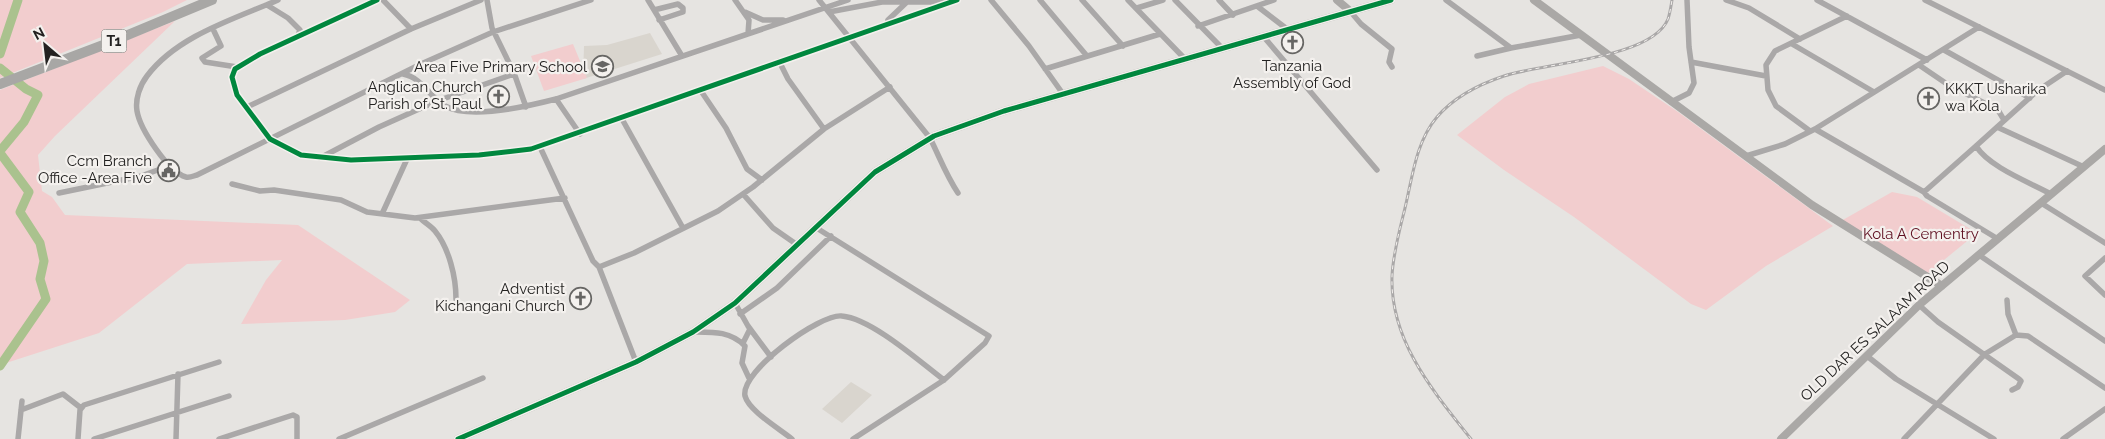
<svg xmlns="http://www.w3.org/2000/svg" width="2105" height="439" font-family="Raleway,sans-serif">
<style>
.built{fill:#d9d5ce}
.green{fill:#f2cdce}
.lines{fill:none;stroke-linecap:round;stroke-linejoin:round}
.river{stroke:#aac28e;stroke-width:9}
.street{stroke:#aaa8a8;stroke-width:5.5}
.secondary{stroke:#aaa8a6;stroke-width:8}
.highway{stroke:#a8a7a5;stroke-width:10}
.rail-casing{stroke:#aaa8a8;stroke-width:3}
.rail{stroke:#f4f1ee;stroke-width:1;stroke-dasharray:4;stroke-linecap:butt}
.cycleway-casing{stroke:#f4f1ee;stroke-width:8}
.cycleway{stroke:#00873e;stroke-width:5}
.labels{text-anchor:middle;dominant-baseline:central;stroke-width:4.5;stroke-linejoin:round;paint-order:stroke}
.shield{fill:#f4f1ee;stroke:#62605e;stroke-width:1}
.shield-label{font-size:14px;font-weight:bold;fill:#232221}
.poi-label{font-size:15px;fill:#232221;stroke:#f4f1ee;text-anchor:end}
.park-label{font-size:15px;fill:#5f1021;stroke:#f4f1ee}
.street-label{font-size:15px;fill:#232221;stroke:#f4f1ee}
</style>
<rect width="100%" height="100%" fill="#e6e4e1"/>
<!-- built -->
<path class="built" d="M650,33L662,54L583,79L584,46L607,45Z
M851,382L872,395L842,423L822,409Z"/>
<!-- green -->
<path class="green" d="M0,0H187L163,12L0,78Z
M175,21L55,136L38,155L42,191L52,197L65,215L298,225L410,300L395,312L345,320L241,324L266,280L282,260L187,264L99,333L6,363L0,370V90Z
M573,44L587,78L544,91L531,56Z
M1603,66L1629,79L1678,112L1833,226L1766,266L1706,310L1691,304L1574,217L1504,170L1457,135L1505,97L1529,84Z
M1892,192L1917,197L1977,233L1928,273L1841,221Z"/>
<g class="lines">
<!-- river -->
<path class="river" d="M0,54L18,0
M0,68L26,89L38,95L24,122L0,151
M0,153L29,192L20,212L40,243L44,261L40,279L46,299L0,366"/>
<!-- street -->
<path class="street" d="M278,0C234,19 177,36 147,76C140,85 135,99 137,111C140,129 168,172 186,177C190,178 193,176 197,175L421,64L493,32L591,0
M377,0L260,54L235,69L232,77L237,95L270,139L301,155L351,160L479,155L531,149L957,0
M383,0L411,29
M487,0L492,28L514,73L526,107
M648,0L682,56
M735,0L749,20L748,34
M819,0L930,138C940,158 946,175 958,193
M991,0L1029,46L1063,94
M1040,0L1087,56
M1082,0L1123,46
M1128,0L1185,59
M1175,0L1222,48
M1219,0L1233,15
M1446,0L1511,48L1581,35
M1726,0L1749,8L1800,39
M1817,0L1927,60
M1925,0L2105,90
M267,5L288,18L300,30L298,35
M1257,6L1287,29
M1137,8L1163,0
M654,10L678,4L683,8V12L659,20
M1350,11L1361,24L1392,49L1389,62L1392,67
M745,12L763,20H783
M829,12L882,2H943
M888,20L908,1
M1198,26L1274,0
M213,29L221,46L202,58L205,62L237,67
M1263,36L1377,170
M1792,44L1874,92
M1944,50L2030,98
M1477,56L1511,48
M779,61L788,79L824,129
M1691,62L1766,76
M1919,65L1947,84L1998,110L2004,120
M1045,69L1160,34
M403,74C423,78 429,97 445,106C471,120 529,106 556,99L848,0
M701,91L726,128L747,169L762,180
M556,99L580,134
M1671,102L1689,93L1694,83L1689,47L1687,0
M247,107L411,29L481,0
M622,119L683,228
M1997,127L2084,167
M1815,129L1924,192L1927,196L1998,239
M1810,131L1776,106L1768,90L1766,65L1775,51L1847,16
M540,147L593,261L599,267L636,362
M1746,156L1785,144L1815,129L1979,27
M320,158L379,127L437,101L514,74
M232,184L260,191L274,190L341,200L367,212L415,218L565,198
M1924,192L1976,146
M59,193L141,176L169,166
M743,194L773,228L796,244
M2051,194C2029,182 1989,167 1976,146L2037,91L2067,71
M2041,203L2105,243
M382,214L407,159
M420,218C425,223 431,226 435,231C449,248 456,277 456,299
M815,227L989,336L985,343L944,380L853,439
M1979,255L2105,341
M2105,258L2085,276L2105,295
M599,267L634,253L718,211L753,187L824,129L890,87
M2007,300L2008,314L2016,335
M735,303L748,326L771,357
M1919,305L1938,322L2019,379L2021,381L2018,387L2012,390
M740,314L777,288L831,236
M693,332C713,332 730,331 745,346L742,363L749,378
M743,343L750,329
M1867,356L1896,379L1994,439
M21,410L63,394L81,408
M18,439L22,401
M78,439L80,410L84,405L219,362
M94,439L229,396
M176,439L178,374
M219,439L293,415L297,417V439
M339,439L483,378
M792,439C780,429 749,411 745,396C740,371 821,313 842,316C872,319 919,361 944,380
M1904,439L1985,354L2016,335L2028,336L2105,388
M2063,439L2105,409"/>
<!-- secondary -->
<path class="secondary" d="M1337,0L1350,11
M1534,0L1812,205L1942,286
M458,439L636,362L693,332L735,303L875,172L934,136L1004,111L1391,0
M1781,439L1919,305L2105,149"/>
<!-- highway -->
<path class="highway" d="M0,84L106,44L212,0"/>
<defs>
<path id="rail" d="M1471,439C1433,391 1390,341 1392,276C1393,256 1398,236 1403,216C1412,183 1414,144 1437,117C1454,97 1480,84 1504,76C1542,63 1652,59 1668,19C1670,13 1671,6 1672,0"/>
</defs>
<!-- rail casing -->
<use href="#rail" class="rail-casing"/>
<!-- rail -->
<use href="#rail" class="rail"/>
<defs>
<path id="cycleway" d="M377,0L260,54L235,69L232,77L237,95L270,139L301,155L351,160L479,155L531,149L957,0
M458,439L636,362L693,332L735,303L875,172L934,136L1004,111L1391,0"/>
</defs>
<!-- cycleway casing -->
<use href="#cycleway" class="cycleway-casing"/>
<!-- cycleway -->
<use href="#cycleway" class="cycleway"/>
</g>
<!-- icons -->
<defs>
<symbol id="church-ring" viewBox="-11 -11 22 22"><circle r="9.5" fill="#f4f1ee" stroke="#676664" stroke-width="1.5"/><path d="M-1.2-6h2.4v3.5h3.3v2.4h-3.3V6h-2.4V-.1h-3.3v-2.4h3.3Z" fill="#676664"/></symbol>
<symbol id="school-ring" viewBox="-11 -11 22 22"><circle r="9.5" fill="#f4f1ee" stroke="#676664" stroke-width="1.5"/><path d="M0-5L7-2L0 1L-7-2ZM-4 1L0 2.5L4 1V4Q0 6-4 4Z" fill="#676664"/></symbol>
<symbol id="civic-ring" viewBox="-11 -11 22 22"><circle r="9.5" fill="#f4f1ee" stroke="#676664" stroke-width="1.5"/><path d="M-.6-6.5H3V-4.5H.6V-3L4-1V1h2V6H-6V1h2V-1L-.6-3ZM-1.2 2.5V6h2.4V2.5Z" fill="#676664"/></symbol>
</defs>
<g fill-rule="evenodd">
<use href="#church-ring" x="1280" y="30" width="25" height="25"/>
<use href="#school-ring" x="590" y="54" width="25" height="25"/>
<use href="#church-ring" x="486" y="84" width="25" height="25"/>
<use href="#church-ring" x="1916" y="86" width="25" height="25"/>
<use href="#civic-ring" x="156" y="158" width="25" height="25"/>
<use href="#church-ring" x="568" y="286" width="25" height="25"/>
</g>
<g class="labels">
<!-- shield labels -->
<rect class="shield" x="101.5" y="29.5" width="25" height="23" rx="4"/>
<g class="shield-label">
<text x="114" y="41">T1</text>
</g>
<!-- poi labels -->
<g class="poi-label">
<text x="1292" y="66" text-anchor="middle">Tanzania<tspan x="1292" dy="17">Assembly of God</tspan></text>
<text x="587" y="67">Area Five Primary School</text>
<text x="482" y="87">Anglican Church<tspan x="482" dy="17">Parish of St. Paul</tspan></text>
<text x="1945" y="89" text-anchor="start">KKKT Usharika<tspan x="1945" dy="17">wa Kola</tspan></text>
<text x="152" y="161">Ccm Branch<tspan x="152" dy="17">Office -Area Five</tspan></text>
<text x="565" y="289">Adventist<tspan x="565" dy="17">Kichangani Church</tspan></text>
</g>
<!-- park labels -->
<g class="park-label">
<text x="1921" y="234">Kola A Cementry</text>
</g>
<!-- street labels -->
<g class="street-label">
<text transform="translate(1875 331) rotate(-43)">OLD DAR ES SALAAM ROAD</text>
</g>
</g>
<!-- north arrow -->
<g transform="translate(45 45) rotate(332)" stroke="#f4f1ee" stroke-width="4" paint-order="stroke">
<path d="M0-4L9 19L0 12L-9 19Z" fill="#232221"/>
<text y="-8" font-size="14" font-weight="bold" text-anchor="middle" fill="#232221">N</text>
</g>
</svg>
